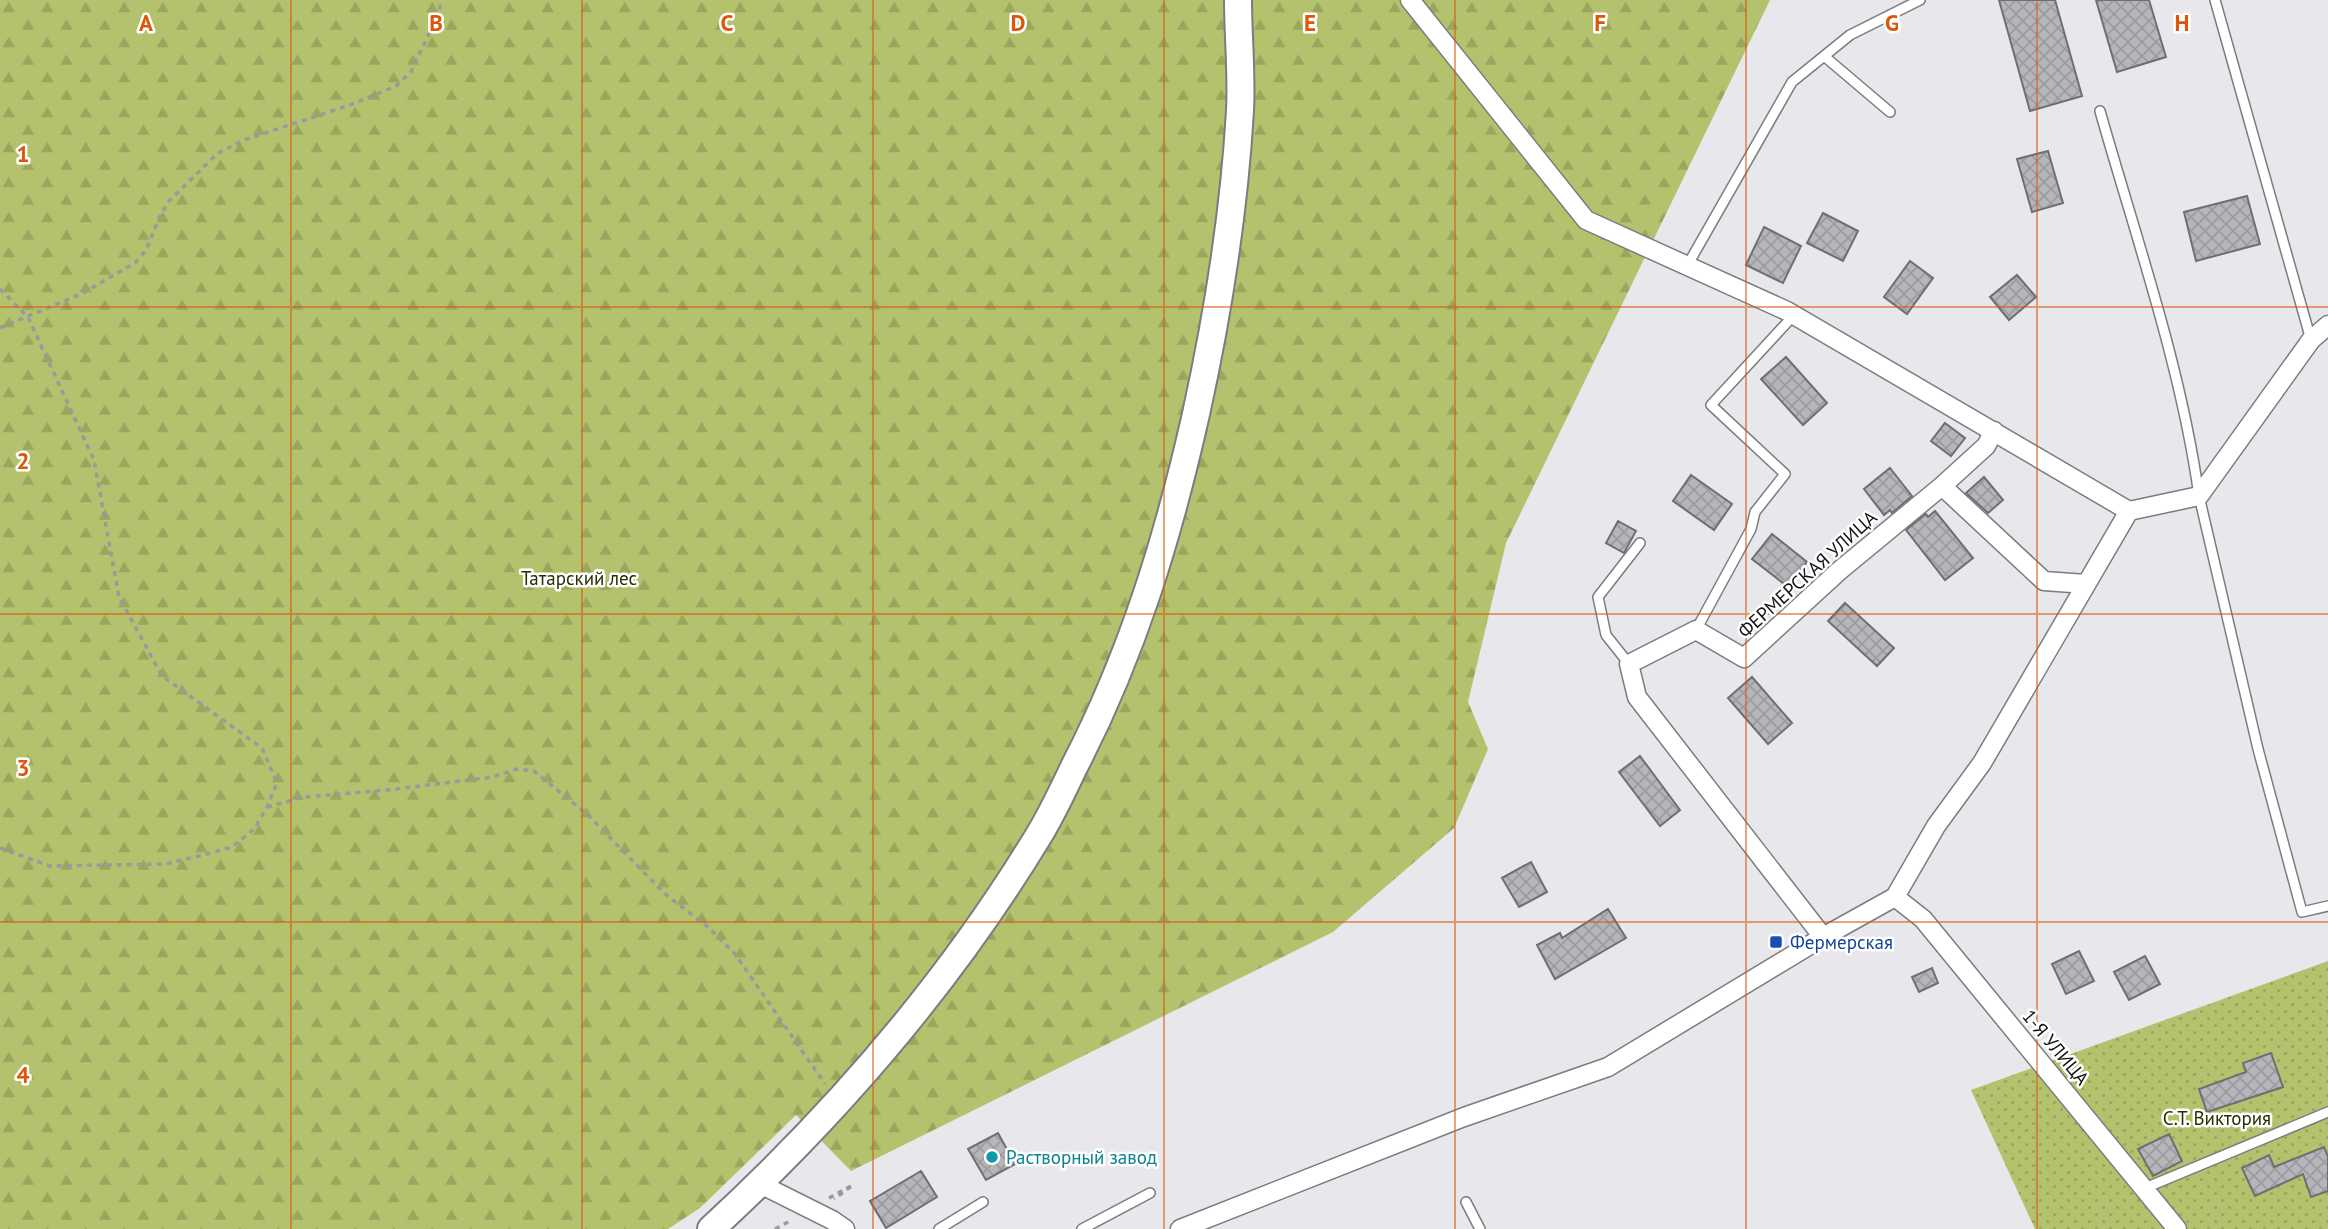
<svg xmlns="http://www.w3.org/2000/svg" width="2328" height="1229" font-family="'PT Sans',sans-serif">
<style>
.grass{fill:url(#grass-dots)}
.forest{fill:url(#forest-firs)}
.building{fill:url(#building-cross-hatch);stroke:#6f6e73;stroke-width:2}
.lines{fill:none;stroke-linecap:round;stroke-linejoin:round}
.lane-casing{stroke:#7c7b80;stroke-width:12}
.street-casing{stroke:#7c7b80;stroke-width:21}
.secondary-casing{stroke:#7c7b80;stroke-width:30}
.path{stroke:#9a9a9e;stroke-width:3.5;stroke-dasharray:5 5;stroke-linecap:butt}
.lane{stroke:#fff;stroke-width:9}
.street{stroke:#fff;stroke-width:18}
.secondary{stroke:#fff;stroke-width:26}
.grid{fill:none;stroke:#dd560c;stroke-width:2;stroke-opacity:0.55}
.transit-dot{fill:#1a4fb4;stroke:#fff;stroke-width:2.5}
.culture-dot{fill:#0f9aa8;stroke:#fff;stroke-width:2.5}
.labels{text-anchor:middle;dominant-baseline:central;stroke-width:5;stroke-linejoin:round;paint-order:stroke}
.street-label{font-size:19px;fill:#131314;stroke:#fff}
.park-label{font-size:19px;fill:#292e02;stroke:#fff}
.transit-label{font-size:19px;fill:#164399;stroke:#fff;text-anchor:start}
.culture-label{font-size:19px;fill:#0d838f;stroke:#fff;text-anchor:start}
.grid-label{font-size:23px;text-anchor:middle;font-weight:bold;fill:#dd560c;stroke:#fff;stroke-width:5;stroke-linejoin:round;paint-order:stroke}
</style>
<defs>
<pattern id="grass-dots" width="8" height="8" patternUnits="userSpaceOnUse" patternTransform="scale(1.75)"><rect width="8" height="8" fill="#b4c26d"/><path d="M2 2h.1M6 6h.1" fill="none" stroke="#9aa65e" stroke-width="1.8" stroke-linecap="round"/></pattern>
<pattern id="forest-firs" width="22" height="20" patternUnits="userSpaceOnUse" patternTransform="scale(1.75)"><rect width="22" height="20" fill="#b4c26d"/><path d="M5 1l3.5 6h-7zM16 11l3.5 6h-7z" fill="#9aa65e"/></pattern>
<pattern id="building-cross-hatch" width="8" height="8" patternUnits="userSpaceOnUse" patternTransform="scale(1.75)"><rect width="8" height="8" fill="#b6b5ba"/><path d="M0 0l8 8M0 8l8-8" fill="none" stroke="#9c9b9f"/></pattern>
</defs>
<rect width="100%" height="100%" fill="#e7e7ec"/>
<!-- grass -->
<path class="grass" d="M2328,961V1229H2035L1971,1090Z"/>
<!-- forest -->
<path class="forest" d="M0,0H1770L1506,543L1468,702L1488,749L1454,828L1333,932L851,1171L796,1115L700,1208L668,1229H0Z"/>
<!-- building -->
<path class="building" d="M1999,0H2055L2082,96L2030,111Z
M2096,0H2149L2166,57L2117,72Z
M2048,151L2063,203L2032,212L2017,159Z
M2247,196L2260,244L2196,261L2184,212Z
M1823,213L1858,231L1843,261L1807,243Z
M1764,227L1801,246L1783,283L1746,265Z
M1910,261L1933,278L1907,314L1884,297Z
M2017,275L2036,297L2009,320L1990,297Z
M1786,357L1827,403L1803,425L1761,379Z
M1945,423L1965,438L1951,456L1931,441Z
M1890,468L1912,496L1892,513L1890,510L1884,515L1864,489Z
M1691,475L1732,504L1714,530L1673,501Z
M1984,477L2003,500L1988,513L1966,493Z
M1935,511L1973,558L1945,580L1906,530L1926,514L1928,517Z
M1618,521L1636,531L1624,553L1606,543Z
M1772,534L1807,562L1788,587L1752,559Z
M1845,603L1894,648L1877,666L1828,621Z
M1752,677L1792,723L1768,744L1728,698Z
M1640,756L1680,810L1660,826L1619,772Z
M1531,862L1547,892L1519,907L1502,878Z
M1608,909L1626,938L1555,979L1537,945L1560,933L1562,938Z
M2079,951L2094,981L2066,994L2052,964Z
M2145,956L2160,984L2129,1000L2114,972Z
M1932,968L1938,983L1919,992L1912,977Z
M2271,1053L2283,1087L2207,1112L2199,1089L2246,1072L2243,1063Z
M998,1133L1015,1164L986,1180L968,1149Z
M2169,1134L2182,1161L2153,1176L2138,1149Z
M2324,1147L2328,1157V1191L2311,1197L2303,1174L2255,1196L2242,1168L2269,1155L2274,1167Z
M921,1171L937,1197L886,1228L870,1201Z"/>
<g class="lines">
<defs>
<path id="lane" d="M2215,0L2311,340
M1824,56L1890,112
M2100,111C2136,238 2181,366 2199,496L2258,749L2302,912L2328,906
M1687,266L1792,82L1850,35L1920,0
M1696,630L1751,529L1755,512L1785,474L1711,405L1794,315
M1629,664L1606,635L1598,597L1640,543
M2145,1188L2328,1112
M1466,1202L1480,1229
M939,1229L983,1202
M1082,1229L1150,1193"/>
<path id="street" d="M1410,0L1586,220L1787,311L2129,511
M1942,486L2044,581L2086,584
M1895,897L1923,919L2177,1229
M1823,937L1637,697L1629,664L1696,630L1744,658L1839,571L1942,486L1986,446L1994,431
M760,1184L832,1220L845,1229
M1180,1229L1464,1117L1608,1067L1823,937L1895,897L1936,826L1982,763L2129,511L2199,496L2311,340L2328,325"/>
<path id="secondary" d="M711,1229C837,1113 950,982 1039,835C1052,814 1063,790 1074,767C1133,653 1168,538 1196,414C1218,314 1234,213 1240,111C1242,74 1238,37 1238,0"/>
</defs>
<!-- lane casing -->
<use href="#lane" class="lane-casing"/>
<!-- street casing -->
<use href="#street" class="street-casing"/>
<!-- secondary casing -->
<use href="#secondary" class="secondary-casing"/>
<!-- path -->
<path class="path" d="M0,289L28,317L94,460L119,597L162,676L262,748L277,783L267,807L254,829L232,847L203,855L165,864L50,866L0,848
M0,328L83,293L135,263L146,250L159,218L169,201L218,153L244,140L350,105L396,86L411,72L440,10V0
M267,807L304,797L387,790L493,777L517,769L534,771L589,816L664,893L708,927L735,954L825,1084
M829,1198L853,1185L834,1199
M775,1229L792,1220"/>
<!-- lane -->
<use href="#lane" class="lane"/>
<!-- street -->
<use href="#street" class="street"/>
<!-- secondary -->
<use href="#secondary" class="secondary"/>
</g>
<!-- grid -->
<path class="grid" d="M291,0V1229M582,0V1229M873,0V1229M1164,0V1229M1455,0V1229M1746,0V1229M2037,0V1229M0,307H2328M0,614H2328M0,922H2328"/>
<!-- markers -->
<rect class="transit-dot" x="1769" y="935" width="14" height="14" rx="3.5"/>
<circle class="culture-dot" cx="992" cy="1157" r="7"/>
<g class="labels">
<!-- street labels -->
<g class="street-label">
<text transform="translate(1807 574) rotate(-42)">ФЕРМЕРСКАЯ УЛИЦА</text>
<text transform="translate(2056 1047) rotate(50)">1-Я УЛИЦА</text>
</g>
<!-- park labels -->
<g class="park-label">
<text x="579" y="578">Татарский лес</text>
<text x="2217" y="1118">С.Т. Виктория</text>
</g>
<!-- transit labels -->
<g class="transit-label">
<text x="1790" y="942">Фермерская</text>
</g>
<!-- culture labels -->
<g class="culture-label">
<text x="1006" y="1157">Растворный завод</text>
</g>
</g>
<g class="grid-label">
<text x="146" y="31">A</text>
<text x="436" y="31">B</text>
<text x="727" y="31">C</text>
<text x="1018" y="31">D</text>
<text x="1310" y="31">E</text>
<text x="1600" y="31">F</text>
<text x="1892" y="31">G</text>
<text x="2182" y="31">H</text>
<text x="23" y="162">1</text>
<text x="23" y="469">2</text>
<text x="23" y="776">3</text>
<text x="23" y="1083">4</text>
</g>
</svg>
